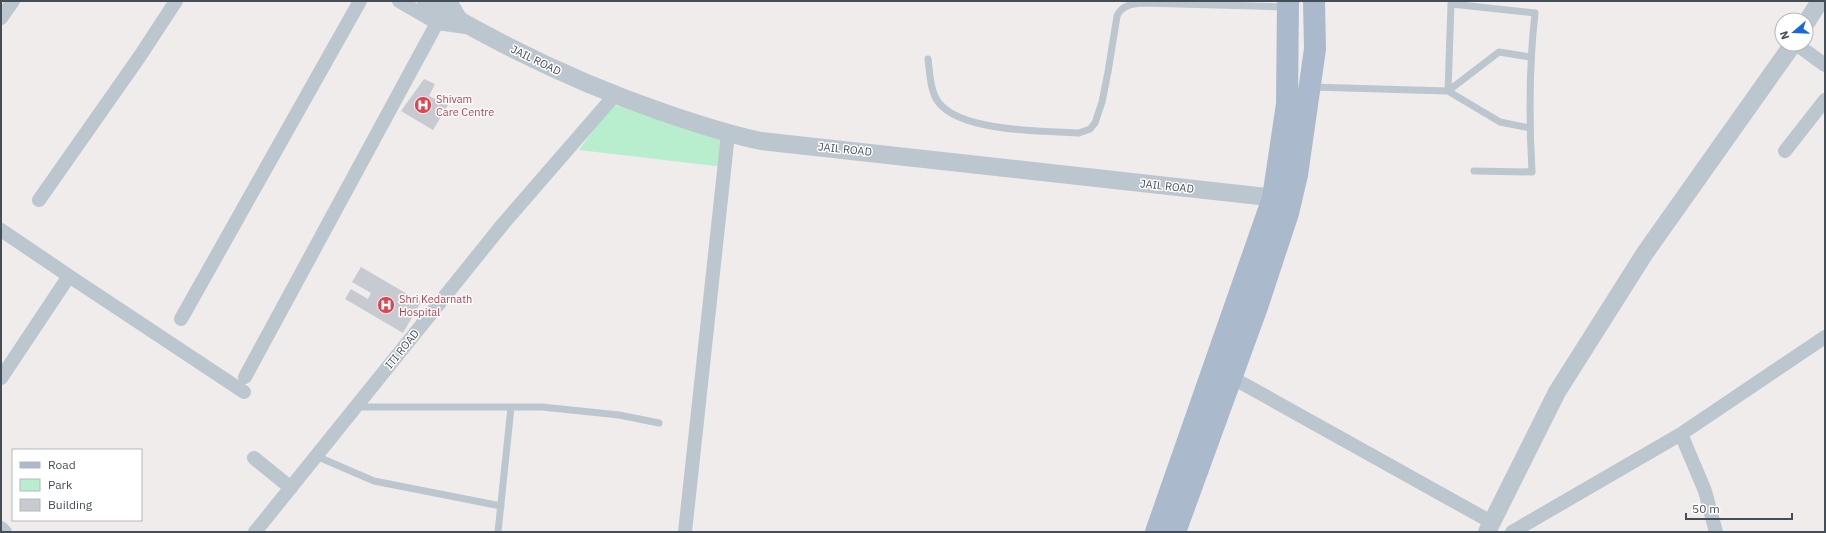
<svg xmlns="http://www.w3.org/2000/svg" width="1826" height="533" font-family="'IBM Plex Sans',sans-serif">
<style>
.green{fill:#b8eece}
.building{fill:#c8cad2}
.lines{fill:none;stroke-linecap:round;stroke-linejoin:round}
.service{stroke:#bcc6cf;stroke-width:7}
.minor{stroke:#bcc6cf;stroke-width:14}
.tertiary{stroke:#bcc6cf;stroke-width:18}
.primary{stroke:#aabacc;stroke-width:22}
.labels{text-anchor:middle;dominant-baseline:central;stroke-width:3;stroke-linejoin:round;paint-order:stroke}
.street-label{font-size:11px;fill:#444e59;stroke:#fff}
.health-label{font-size:11px;fill:#be3a42;stroke:#fff;text-anchor:start}
</style>
<rect width="100%" height="100%" fill="#efeceb"/>
<!-- green -->
<path class="green" d="M612,104L725,141L724,167L579,150Z"/>
<!-- building -->
<path class="building" d="M424,79L435,84L429,96L448,105L433,130L401,111Z
M361,267L421,302L403,333L345,299L351,289L368,299L371,293L352,282Z"/>
<g class="lines">
<!-- service -->
<path class="service" d="M928,59C930,73 930,92 939,103C962,132 1044,131 1079,133L1090,129L1095,123L1102,102L1108,72L1117,16C1122,5 1132,4 1143,3L1286,7
M1311,87L1448,91L1499,52L1530,57
M1474,171L1532,172C1529,119 1529,66 1535,13L1451,4L1448,91L1500,122L1530,128
M356,407H542L619,415L659,423
M316,456L374,481L501,506
M498,532L511,407"/>
<!-- minor -->
<path class="minor" d="M399,1L437,23L466,27
M450,1L462,21
M1,18L13,1
M1796,44L1825,65
M1785,151L1825,100
M39,200L140,56L176,1
M1,230L69,276L1,378
M69,276L244,392
M181,319L360,1
M245,377L437,23
M1231,377L1493,523
M1681,434L1705,491L1716,532
M254,458L291,488
M1,528L5,532
M255,532L503,224L614,96
M685,532L728,134
M1512,532L1681,434L1825,337"/>
<!-- tertiary -->
<path class="tertiary" d="M426,1C503,47 580,84 665,113C697,124 727,134 761,141L1286,199
M1806,23L1820,1
M1487,532L1557,392L1645,253L1793,44"/>
<!-- primary -->
<path class="primary" d="M1156,532L1273,198L1287,104L1288,1
M1175,532L1257,307L1288,213L1297,175L1315,49L1314,1"/>
</g>
<!-- icons -->
<defs>
<symbol id="hospital-disc" viewBox="-11 -11 22 22"><circle r="9.5" fill="#e0444e" stroke="#fff"/><path d="M-5-5h3v3.5h4V-5h3V5h-3V1.5h-4V5h-3Z" fill="#fff"/></symbol>
</defs>
<g fill-rule="evenodd">
<use href="#hospital-disc" x="413" y="95" width="20" height="20"/>
<use href="#hospital-disc" x="376" y="295" width="20" height="20"/>
</g>
<g class="labels">
<!-- street labels -->
<g class="street-label">
<text transform="translate(536 60) rotate(26)">JAIL ROAD</text>
<text transform="translate(845 149) rotate(6)">JAIL ROAD</text>
<text transform="translate(1167 186) rotate(6)">JAIL ROAD</text>
<text transform="translate(402 349) rotate(-51)">ITI ROAD</text>
</g>
<!-- health labels -->
<g class="health-label">
<text x="436" y="99">Shivam<tspan x="436" dy="13">Care Centre</tspan></text>
<text x="399" y="299">Shri Kedarnath<tspan x="399" dy="13">Hospital</tspan></text>
</g>
</g>
<!-- border -->
<rect width="1826" height="533" fill="none" stroke="#444e59" stroke-width="4"/>
<!-- legend -->
<rect x="12" y="449" width="130" height="72" fill="#ffffff" stroke="#b4b8bd"/>
<rect x="20" y="462" width="20" height="6" fill="#aabacc" stroke="#b4b8bd"/>
<text x="48" y="469" font-size="12" fill="#444e59">Road</text>
<rect x="20" y="479" width="20" height="12" fill="#b8eece" stroke="#b4b8bd"/>
<text x="48" y="489" font-size="12" fill="#444e59">Park</text>
<rect x="20" y="499" width="20" height="12" fill="#c8cad2" stroke="#b4b8bd"/>
<text x="48" y="509" font-size="12" fill="#444e59">Building</text>
<!-- north arrow -->
<g transform="translate(1794 32) rotate(251)"><circle r="19" fill="#ffffff" stroke="#b4b8bd"/>
<path d="M0-3L7 15L0 10L-7 15Z" fill="#1768dd"/>
<text y="-6" font-size="11" font-weight="bold" text-anchor="middle" fill="#444e59">N</text>
</g>
<!-- scale -->
<path d="M1686 513v6h106v-6" fill="none" stroke="#444e59" stroke-width="2"/>
<text x="1692" y="513" font-size="12" fill="#444e59" stroke="#ffffff" stroke-width="3" paint-order="stroke">50 m</text>
</svg>
